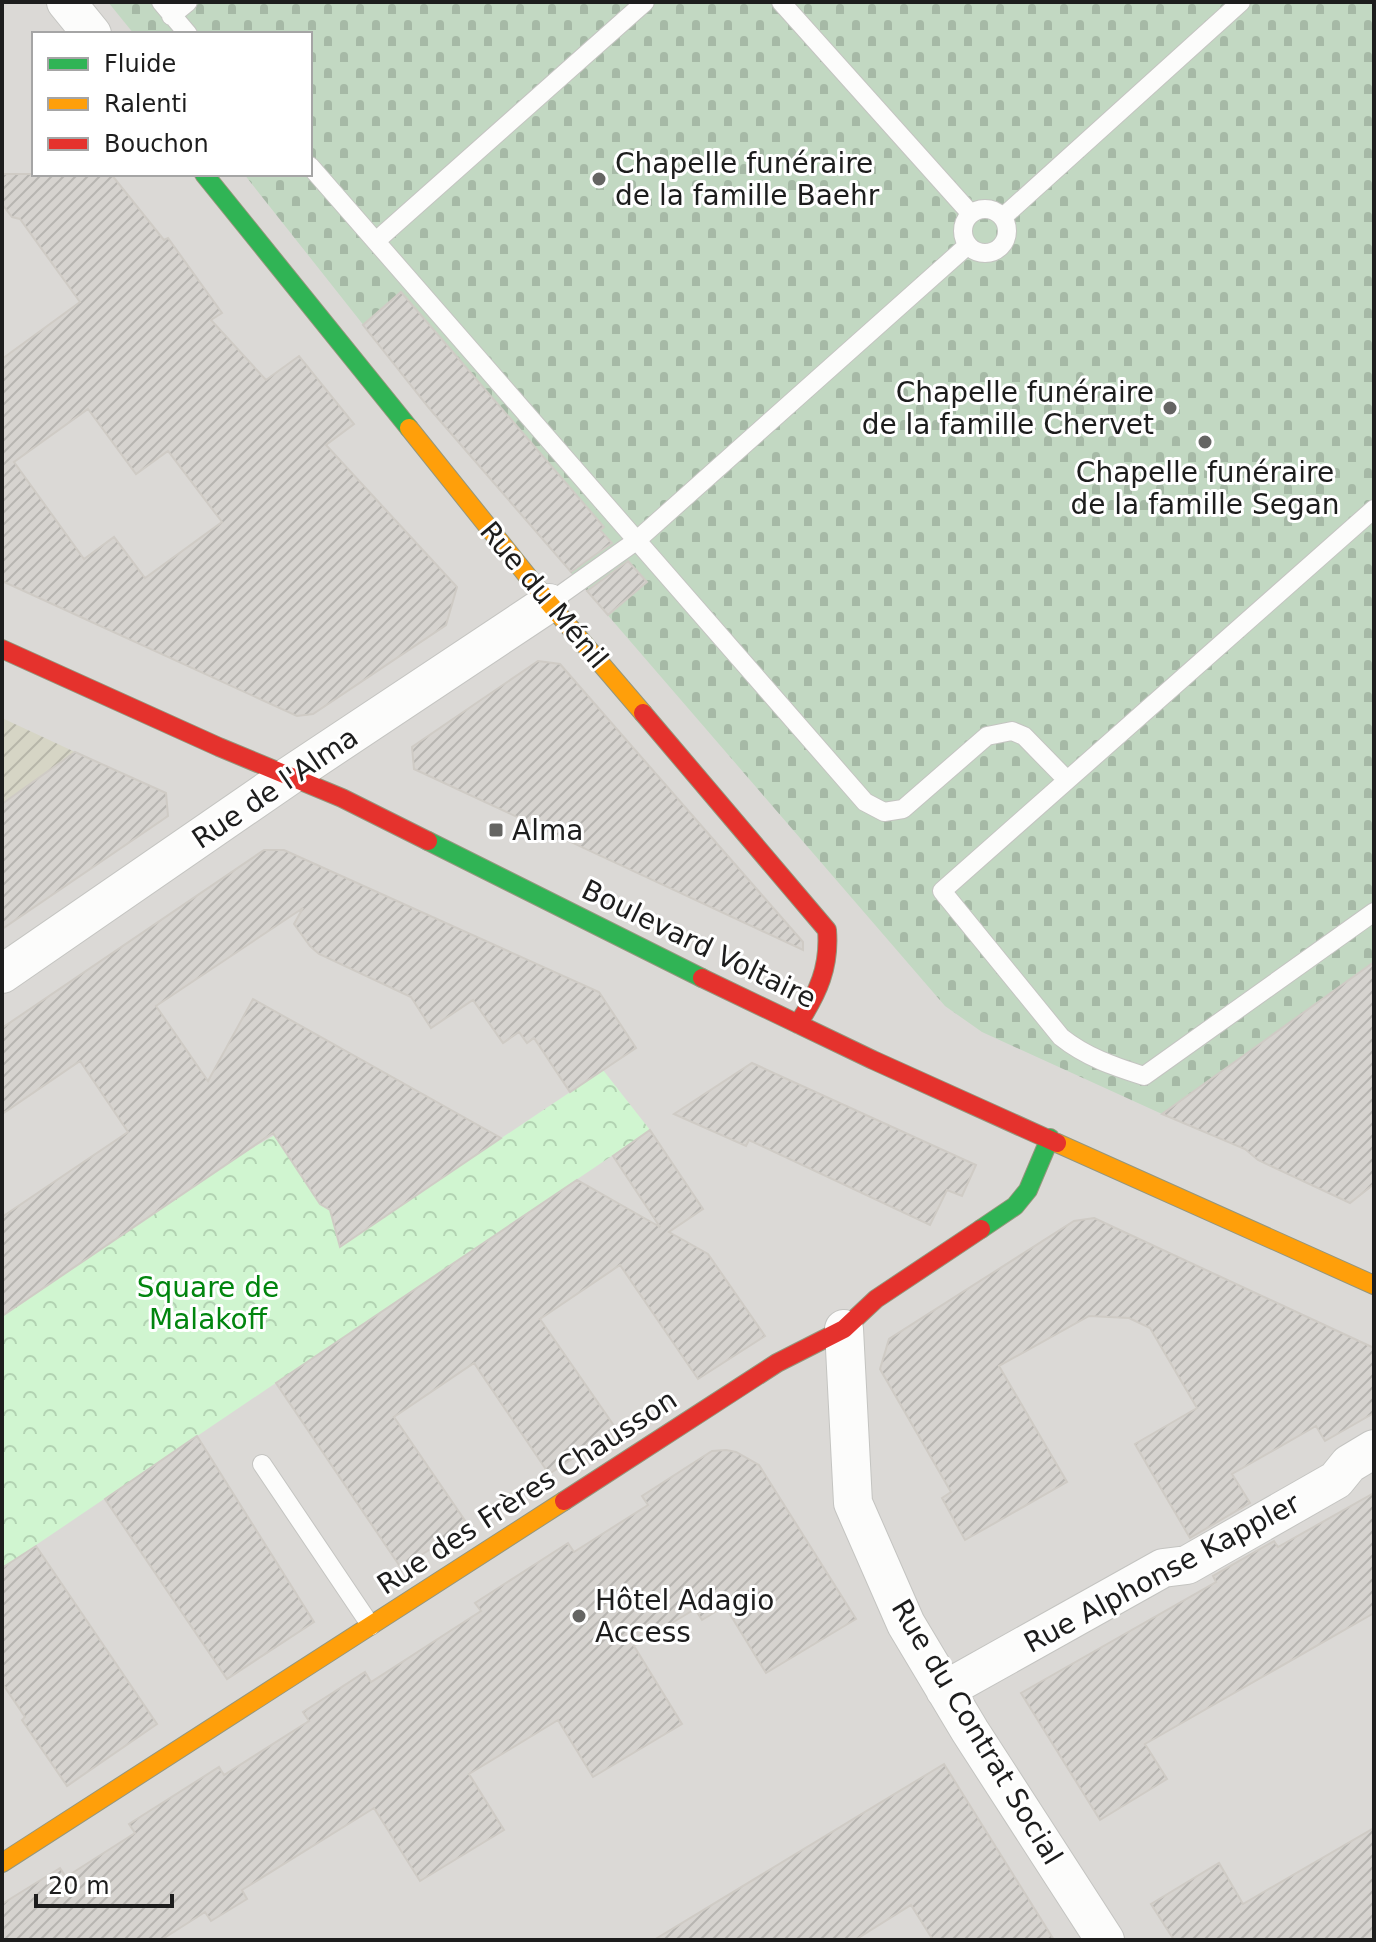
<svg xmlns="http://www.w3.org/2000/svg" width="1376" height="1942" font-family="'DejaVu Sans',sans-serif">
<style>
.residential{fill:#dbd9d6;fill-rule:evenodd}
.construction{fill:url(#construction-furrows)}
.cemetery{fill:url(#cemetery-stones)}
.park{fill:url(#park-crowns)}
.building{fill:url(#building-hatch);stroke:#cfcbc5;stroke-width:2;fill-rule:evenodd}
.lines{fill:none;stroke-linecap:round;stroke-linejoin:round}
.lane-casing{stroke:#c4c4c1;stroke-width:20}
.street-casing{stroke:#c4c4c1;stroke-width:40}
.fast-casing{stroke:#94967c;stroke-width:20}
.slow-casing{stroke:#94967c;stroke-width:20}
.jam-casing{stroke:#94967c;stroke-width:20}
.lane{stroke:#fcfcfb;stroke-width:18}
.street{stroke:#fcfcfb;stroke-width:38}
.fast{stroke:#30b455;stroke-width:18}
.slow{stroke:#ff9f0a;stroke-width:18}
.jam{stroke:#e5322d;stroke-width:18}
.poi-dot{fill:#656563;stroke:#fff;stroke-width:3}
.labels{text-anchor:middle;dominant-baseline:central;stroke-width:6;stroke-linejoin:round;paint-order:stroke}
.poi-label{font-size:28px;fill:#1d1d1d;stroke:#fff;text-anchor:start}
.street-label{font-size:28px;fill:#1d1d1d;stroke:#fff}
.park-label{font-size:28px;fill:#01850e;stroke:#fff}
</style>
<defs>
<pattern id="construction-furrows" width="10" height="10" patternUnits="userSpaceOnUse" patternTransform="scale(2)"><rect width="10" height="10" fill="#d6d5c5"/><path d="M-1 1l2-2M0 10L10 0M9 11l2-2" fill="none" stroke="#b7b6a9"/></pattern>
<pattern id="cemetery-stones" width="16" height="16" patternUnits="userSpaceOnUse" patternTransform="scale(2)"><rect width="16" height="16" fill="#c2d8c2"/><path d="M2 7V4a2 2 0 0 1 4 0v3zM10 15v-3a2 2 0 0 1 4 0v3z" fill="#a6b9a6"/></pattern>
<pattern id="park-crowns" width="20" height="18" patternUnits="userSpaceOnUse" patternTransform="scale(2)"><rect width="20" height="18" fill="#d0f5d0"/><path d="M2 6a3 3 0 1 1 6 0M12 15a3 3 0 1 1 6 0" fill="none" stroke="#b2d2b2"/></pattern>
<pattern id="building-hatch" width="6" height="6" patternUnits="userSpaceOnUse" patternTransform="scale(2)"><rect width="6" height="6" fill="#d6d3cf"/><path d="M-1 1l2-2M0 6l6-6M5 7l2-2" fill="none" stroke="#b7b5b1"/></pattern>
</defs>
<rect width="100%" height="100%" fill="#eceae4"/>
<!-- residential -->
<path class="residential" d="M2,2H1374V1940H2ZM34,34H310V174H34Z"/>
<!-- construction -->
<path class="construction" d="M2,718L75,752L2,804Z"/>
<!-- cemetery -->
<path class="cemetery" d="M108,2H1374V962L1162,1114L982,1032L945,1006L429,408L244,174H310V34H134Z"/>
<!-- park -->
<path class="park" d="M603,1070L650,1130L2,1568V1316L242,1154L275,1135L323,1193L319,1203L332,1209L336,1231L345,1243Z"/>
<!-- building -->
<path class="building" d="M2,174H111L164,240L168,238L222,313L211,320L266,380L299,356L354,424L326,445L457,587L446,625L313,714L297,716L2,581V359L80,302L20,219L12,217L2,204ZM88,409L136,474L168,451L222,522L145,578L114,537L84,559L14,462Z
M401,292L604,527L600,530L612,543L571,572L429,408L363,325Z
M628,561L647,582L608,615L587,591Z
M538,661L560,664L803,942V950L414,769L412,747Z
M75,752L166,793L168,816L2,929V804Z
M264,850H284L599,992L636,1048L570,1092L534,1038L527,1043L519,1032L503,1043L473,1000L431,1028L411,997L319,954L310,946L294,924L303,908L156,1006L208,1081L253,999L501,1138L340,1247L330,1210L320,1204L273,1133L2,1316V1217L128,1132L80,1061L2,1114V1028Z
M1374,962V1184L1350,1203L1258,1160L1245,1149L1162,1114Z
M752,1063L976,1165L962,1196L947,1190L930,1225L749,1140L746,1146L674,1114Z
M650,1130L703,1209L669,1232L708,1254L765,1336L698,1379L620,1265L540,1319L617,1430L549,1474L474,1363L394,1417L468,1525L401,1568L276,1383L577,1180L660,1227L613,1156Z
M1094,1218L1374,1348V1413L1325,1441L1316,1426L1232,1474L1250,1503L1190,1538L1135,1444L1197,1408L1150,1328L1129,1318L1089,1316L999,1366L1067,1482L965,1540L942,1498L951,1492L880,1369L889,1339L1074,1221Z
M197,1436L314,1622L227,1679L105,1499Z
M726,1450L736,1452L759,1465L856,1619L766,1673L725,1606L702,1620L695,1609L634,1646L682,1724L593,1777L558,1720L469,1774L504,1830L420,1881L374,1808L242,1890L247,1899L211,1921L205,1912L161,1940H2V1904L60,1868L66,1877L135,1833L129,1824L219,1767L224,1775L309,1721L303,1712L365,1672L371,1682L481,1611L475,1603L568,1543L574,1552L648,1505L642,1496L712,1451Z
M1374,1493V1613L1145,1744L1167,1779L1100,1820L1021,1693L1216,1582L1213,1576L1274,1541L1278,1547Z
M36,1546L157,1724L67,1786L22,1720L25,1717L2,1683V1568Z
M944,1764L1054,1940H933L911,1905L855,1940H654Z
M1374,1828V1940H1174L1151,1904L1219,1863L1243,1904Z"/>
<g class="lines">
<defs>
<path id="lane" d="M161,2L188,34
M781,2L971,214
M171,16L188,2
M310,166L865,802L884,812L903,809L987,736L1012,731L1024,736L1067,780
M963 231a22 22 0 1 1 44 0a22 22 0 1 1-44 0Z
M1003,217L1241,2
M376,241L645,2
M1374,509L942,891L1061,1037C1086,1057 1113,1066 1144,1076L1374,912
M549,603L636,541L968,245
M262,1464L371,1626"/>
<path id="street" d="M66,2L92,34
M2,974L289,776L549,603
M844,1329L853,1503L906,1624L970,1731L1105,1940
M945,1690L1163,1568L1187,1565L1336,1480L1349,1464L1374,1449"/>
<path id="fast" d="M204,174L409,428
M428,841L702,978
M981,1229L1015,1206L1028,1190L1050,1138"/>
<path id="slow" d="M409,428L549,603L643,713
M1057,1143L1374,1285
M2,1863L564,1501"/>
<path id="jam" d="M2,649L219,747L342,798L428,841
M643,713L827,930C830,967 818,993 798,1024
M702,978L873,1060L1057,1143
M564,1501L777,1363L844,1329L876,1299L981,1229"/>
</defs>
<!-- lane casing -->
<use href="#lane" class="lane-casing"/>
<!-- street casing -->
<use href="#street" class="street-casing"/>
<!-- fast casing -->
<use href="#fast" class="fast-casing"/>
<!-- slow casing -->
<use href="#slow" class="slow-casing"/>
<!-- jam casing -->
<use href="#jam" class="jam-casing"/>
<!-- lane -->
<use href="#lane" class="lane"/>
<!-- street -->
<use href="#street" class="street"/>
<!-- fast -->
<use href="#fast" class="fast"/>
<!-- slow -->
<use href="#slow" class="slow"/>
<!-- jam -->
<use href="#jam" class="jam"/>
</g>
<!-- markers -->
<g class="poi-dot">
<circle cx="599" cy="179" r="8"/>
<circle cx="1170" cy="408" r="8"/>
<circle cx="1205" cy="442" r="8"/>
<rect x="488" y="822" width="16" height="16" rx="4"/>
<circle cx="579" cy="1616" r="8"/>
</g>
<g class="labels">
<!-- poi labels -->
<g class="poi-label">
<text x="615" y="163">Chapelle funéraire<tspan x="615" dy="32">de la famille Baehr</tspan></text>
<text x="1154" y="392" text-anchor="end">Chapelle funéraire<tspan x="1154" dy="32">de la famille Chervet</tspan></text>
<text x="1205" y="472" text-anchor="middle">Chapelle funéraire<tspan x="1205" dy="32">de la famille Segan</tspan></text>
<text x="512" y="830">Alma</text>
<text x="595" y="1600">Hôtel Adagio<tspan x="595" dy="32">Access</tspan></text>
</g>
<!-- street labels -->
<g class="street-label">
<text transform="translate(544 595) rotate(50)">Rue du Ménil</text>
<text transform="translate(275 788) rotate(-34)">Rue de l'Alma</text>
<text transform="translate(699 944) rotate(26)">Boulevard Voltaire</text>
<text transform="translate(527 1492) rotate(-33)">Rue des Frères Chausson</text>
<text transform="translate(1162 1573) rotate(-28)">Rue Alphonse Kappler</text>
<text transform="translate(977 1732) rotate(59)">Rue du Contrat Social</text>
</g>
<!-- park labels -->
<g class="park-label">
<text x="208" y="1287">Square de<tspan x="208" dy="32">Malakoff</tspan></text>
</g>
</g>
<!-- border -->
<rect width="1376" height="1942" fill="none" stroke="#1d1d1d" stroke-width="8"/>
<!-- legend -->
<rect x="32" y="32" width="280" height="144" fill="#ffffff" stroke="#a5a5a5" stroke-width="2"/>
<rect x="48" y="58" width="40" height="12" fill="#30b455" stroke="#a5a5a5" stroke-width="2"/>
<text x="104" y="72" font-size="24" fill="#1d1d1d">Fluide</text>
<rect x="48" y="98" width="40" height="12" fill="#ff9f0a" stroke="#a5a5a5" stroke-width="2"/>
<text x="104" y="112" font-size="24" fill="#1d1d1d">Ralenti</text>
<rect x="48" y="138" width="40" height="12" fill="#e5322d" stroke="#a5a5a5" stroke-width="2"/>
<text x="104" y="152" font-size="24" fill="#1d1d1d">Bouchon</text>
<!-- scale -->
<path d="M36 1894v12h136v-12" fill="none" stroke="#1d1d1d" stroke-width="4"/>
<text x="48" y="1894" font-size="24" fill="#1d1d1d" stroke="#ffffff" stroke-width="6" paint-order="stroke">20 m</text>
</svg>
